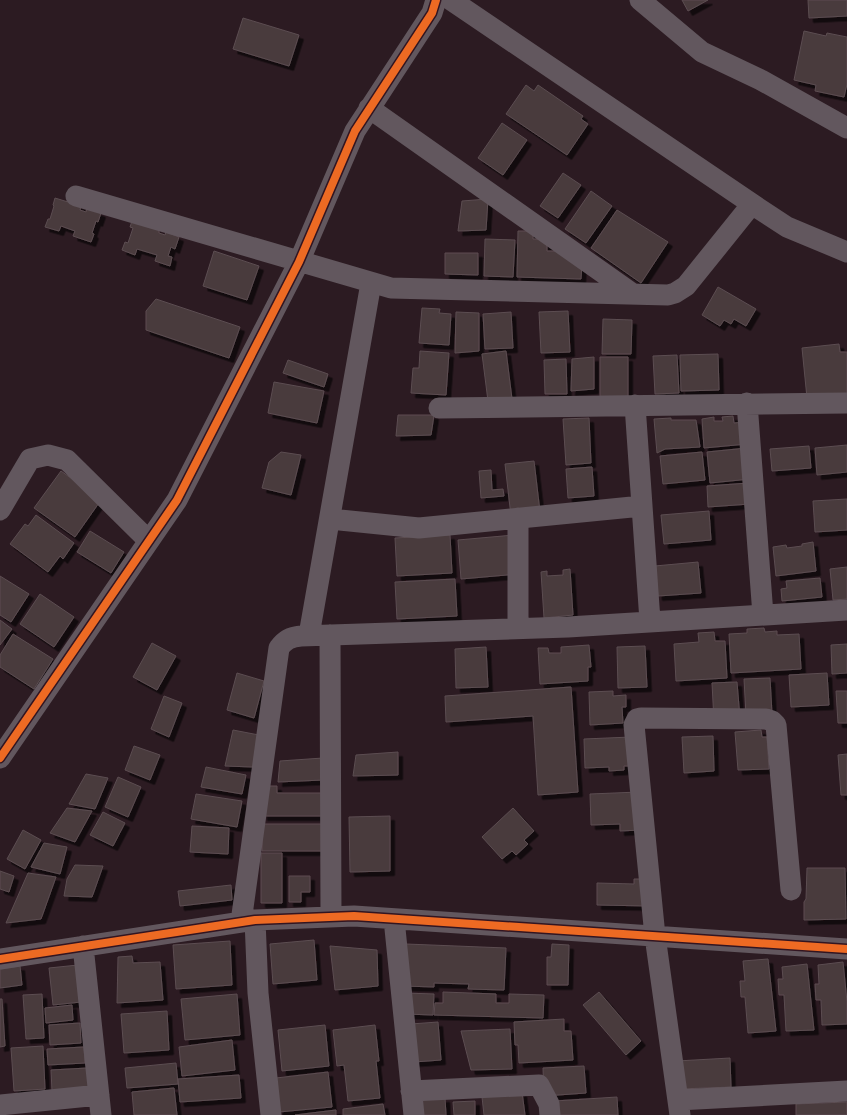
<svg xmlns="http://www.w3.org/2000/svg" width="847" height="1115" font-family="Overpass,sans-serif">
<style>
.building{fill:#483a3d;stroke:#5c4d51;filter:url(#shadow)}
.lines{fill:none;stroke-linecap:round;stroke-linejoin:round}
.minor{stroke:#62575e;stroke-width:21}
.cycleway-casing{stroke:#321521;stroke-width:11}
.cycleway{stroke:#ed6a23;stroke-width:8}
</style>
<defs>
<filter id="shadow"><feDropShadow dx="4.5" dy="4.5" stdDeviation="0" flood-color="#0009"/></filter>
</defs>
<rect width="100%" height="100%" fill="#2c1b22"/>
<!-- building -->
<path class="building" d="M682,0H708L688,11Z
M808,0H847V16L809,18Z
M243,18L299,35L289,66L233,49Z
M804,31L826,36L827,33L847,37V84L844,97L815,91L816,85L794,80Z
M526,85L534,91L538,85L583,116L581,119L588,124L567,155L506,114Z
M502,123L527,140L503,175L478,158Z
M563,173L581,185L558,218L540,206Z
M591,191L612,206L586,243L565,229Z
M55,198L81,206L80,210L86,212L87,208L101,213L98,222L96,221L92,233L94,234L91,242L73,236L75,231L61,226L59,231L45,227L48,219H50L54,206L53,205Z
M488,199L486,230L458,231L462,201Z
M617,210L668,242L641,283L591,248Z
M132,221L159,230V233L165,235L166,232L179,237L175,249L171,247L168,256L172,257L170,266L155,261L157,255L137,249L135,255L122,250L125,242L128,243L133,228L130,227Z
M518,231H533V239H547V251H560L582,262L581,279L517,277Z
M485,239L515,240L513,277L484,276Z
M214,251L259,266L247,300L203,286Z
M445,253H478V275L445,274Z
M718,287L756,309L746,326L734,319L731,324L724,320L720,326L702,315Z
M156,299L240,327L229,358L146,330V311Z
M422,308L440,309L439,313L451,314L449,345L419,343Z
M568,311L570,352L541,353L539,312Z
M456,312L479,313V351L455,353Z
M511,312L513,348L485,349L483,314Z
M603,319L632,320L631,354H602Z
M839,344L840,352H847V394L807,398L802,348Z
M420,351L449,353L446,395L411,393L413,368H419Z
M506,351L512,399L488,401L482,354Z
M718,354L719,390L681,391L680,355Z
M677,355L679,393L655,394L653,356Z
M594,357V389L571,391L572,359Z
M600,357H628V397H600Z
M566,359L567,394H545L544,360Z
M288,360L328,374L324,387L283,373Z
M274,382L324,391L317,423L268,413Z
M398,415H434L431,435L396,436Z
M733,416L734,423L746,422L747,444L704,448L702,419L714,417V421H723L722,417Z
M589,418L591,463L566,465L563,419Z
M671,418V420H696L700,447L665,449L657,453L654,419Z
M847,445V472L817,475L815,448Z
M809,446L811,468L772,471L770,449Z
M747,448L750,479L710,483L707,452Z
M281,452L301,455L291,495L262,488L269,462Z
M702,452L705,480L663,484L660,456Z
M534,461L540,512L511,516L505,464Z
M592,467L594,496L568,498L566,469Z
M491,470L492,490L503,489L504,496L481,498L479,471Z
M61,471L101,500L75,537L34,508Z
M749,483L750,504L708,507L707,486Z
M847,499V530L815,532L813,501Z
M709,511L711,540L664,544L661,515Z
M36,515L74,543L63,559L60,556L48,572L10,544L25,524L28,526Z
M90,531L124,552L111,573L77,552Z
M450,535L452,573L397,576L395,538Z
M514,535L518,574L461,579L458,540Z
M813,542L816,571L776,576L773,547L786,545L787,548L802,546V544Z
M698,562L701,593L658,596L655,566Z
M847,567V599L833,600L830,569Z
M570,569L573,615L544,618L541,572L547,571V576L563,575V570Z
M0,576L29,594L11,622L0,615Z
M820,578L822,597L782,601L781,589L787,588L786,581Z
M455,579L457,616L397,619L395,582Z
M40,594L74,617L54,647L20,624Z
M0,620L12,629L0,645Z
M764,628L765,632L777,631V635L799,634L801,669L731,673L729,634L747,633V629Z
M714,632L715,641H725L727,678L676,681L674,644L699,642L698,633Z
M13,634L53,659L34,689L0,667V655Z
M152,643L176,656L157,690L133,677Z
M847,644V673L832,674L831,645Z
M589,645L591,667H588V681L540,684L538,648H548L549,653H561V647Z
M645,646L647,687L618,688L617,647Z
M486,647L488,687L456,688L455,649Z
M237,673L264,681L254,718L227,710Z
M827,673L829,705L791,707L789,675Z
M770,678L772,714L746,715L744,679Z
M737,682L740,719L714,721L712,683Z
M571,687L578,792L538,795L533,716L446,722L445,696Z
M613,691V696L626,695V707H622L623,723L590,725L589,692Z
M836,691H847V723H838Z
M164,696L182,703L169,737L151,729Z
M233,730L264,736L253,767L225,766Z
M761,730L762,737H767L769,769L738,770L735,732Z
M713,736L714,771L684,773L682,737Z
M631,737L633,766H624V770L609,771V767L585,768L584,739Z
M134,746L160,755L150,780L125,770Z
M398,752V775L353,776L356,755Z
M847,754V795H841L838,755Z
M323,758V780L278,782L280,761Z
M206,767L246,775L242,794L201,787Z
M86,774L108,778L95,809L69,804Z
M118,777L141,787L128,817L105,807Z
M263,786H277V793H328V816H263Z
M639,792L640,830L620,831V824L591,825L590,794Z
M196,794L242,801L237,827L191,819Z
M67,808L92,811L75,842L50,833Z
M513,808L534,831L524,840L528,844L516,855L512,851L502,859L482,837Z
M103,812L125,823L113,846L90,835Z
M390,816V871L350,872L349,817Z
M262,824H322V851H262Z
M192,826L229,828L228,854L190,852Z
M23,830L41,840L25,869L7,859Z
M44,843L67,847L60,874L31,867Z
M261,853H282V903H261Z
M75,865L103,866L92,897L64,896L67,879Z
M807,868H845L846,919L804,920V902L806,899Z
M0,871L14,876L9,892L0,889Z
M28,873L56,877L41,919L6,923Z
M289,876H310V892H301V902H289Z
M634,879H650V906L597,905V883L634,884Z
M231,885L232,900L180,906L178,891Z
M314,940L317,980L273,984L270,944Z
M230,941L232,985L176,989L173,945Z
M406,944L506,948L504,990L468,989L469,984L434,983V987L404,986Z
M552,944L569,945L568,985H547V957H551Z
M330,946L377,950L378,986L335,990Z
M132,956L133,963L160,962L163,1000L117,1003L118,957Z
M768,959L776,1031L748,1033L745,997H741L740,981H745L743,961Z
M843,962L847,1002V1024L822,1025L821,1000H816L815,984H819L818,965Z
M807,964L814,1030L786,1031L784,995H779L778,979H783L782,967Z
M78,965L81,1002L53,1005L49,968Z
M20,966L22,985L0,988V969Z
M443,992L496,994V1003H509V994L544,995L543,1018L434,1015L435,1003H443Z
M599,992L641,1041L626,1055L583,1005Z
M405,993L434,994L433,1015L405,1014Z
M42,994L44,1038L26,1039L23,995Z
M237,994L240,1035L185,1040L181,999Z
M0,999H2L5,1046L0,1047Z
M72,1005L73,1020L46,1023L45,1008Z
M167,1011L169,1050L124,1053L121,1014Z
M564,1019V1031H571L573,1060L519,1063L518,1045H515L514,1022Z
M438,1022L441,1060L414,1062L411,1024Z
M80,1023L81,1043L50,1045L49,1025Z
M325,1025L329,1066L282,1071L278,1030Z
M375,1025L379,1061H376L380,1098L348,1101L344,1065L337,1066L333,1030Z
M510,1029L512,1069L471,1070L461,1031Z
M232,1040L235,1070L182,1076L179,1047Z
M43,1046L45,1089L14,1091L11,1048Z
M84,1047L85,1063L48,1065L47,1049Z
M730,1058L731,1087L679,1089L677,1061Z
M176,1063L178,1084L127,1088L125,1068Z
M584,1066L586,1093L544,1096L543,1068Z
M88,1068L89,1089L52,1091L51,1070Z
M328,1072L332,1107L279,1112L276,1078Z
M239,1075L241,1098L180,1102L178,1079Z
M174,1088L177,1115H134L132,1092Z
M522,1092L525,1115H484L482,1097Z
M617,1097L618,1115H556L555,1101Z
M445,1098L446,1115H421L419,1100Z
M475,1101V1115H454L453,1102Z
M847,1102V1115H796V1104Z
M383,1104L385,1115H343V1109Z
M336,1110V1115H295Z"/>
<g class="lines">
<!-- minor -->
<path class="minor" d="M451,0L761,210L787,227L847,252
M640,0L702,52L761,80L847,128
M369,108L633,294
M76,196L391,288L668,295L675,293L686,286L752,204
M747,403L763,615
M635,405L650,621
M439,408L847,403
M0,510L30,459L48,455L67,460L149,541
M518,518V628
M330,519L419,528L642,506
M309,635L371,283
M330,635L331,917
M0,758L177,500L299,262L355,131L432,13L436,0
M394,919L414,1115
M255,920L258,993L271,1115
M241,922L279,648C285,640 290,637 301,636L568,627L847,610
M83,946L101,1115
M0,959L255,920L354,916L847,949
M411,1091L539,1085L549,1104L550,1115
M678,1100L847,1091
M0,1105L99,1095
M680,1115L655,936L634,725L637,719L641,718L766,719L772,721L776,725L791,890"/>
<defs>
<path id="cycleway" d="M0,758L177,500L299,262L355,131L432,13L436,0
M0,959L255,920L354,916L847,949"/>
</defs>
<!-- cycleway casing -->
<use href="#cycleway" class="cycleway-casing"/>
<!-- cycleway -->
<use href="#cycleway" class="cycleway"/>
</g>
</svg>
